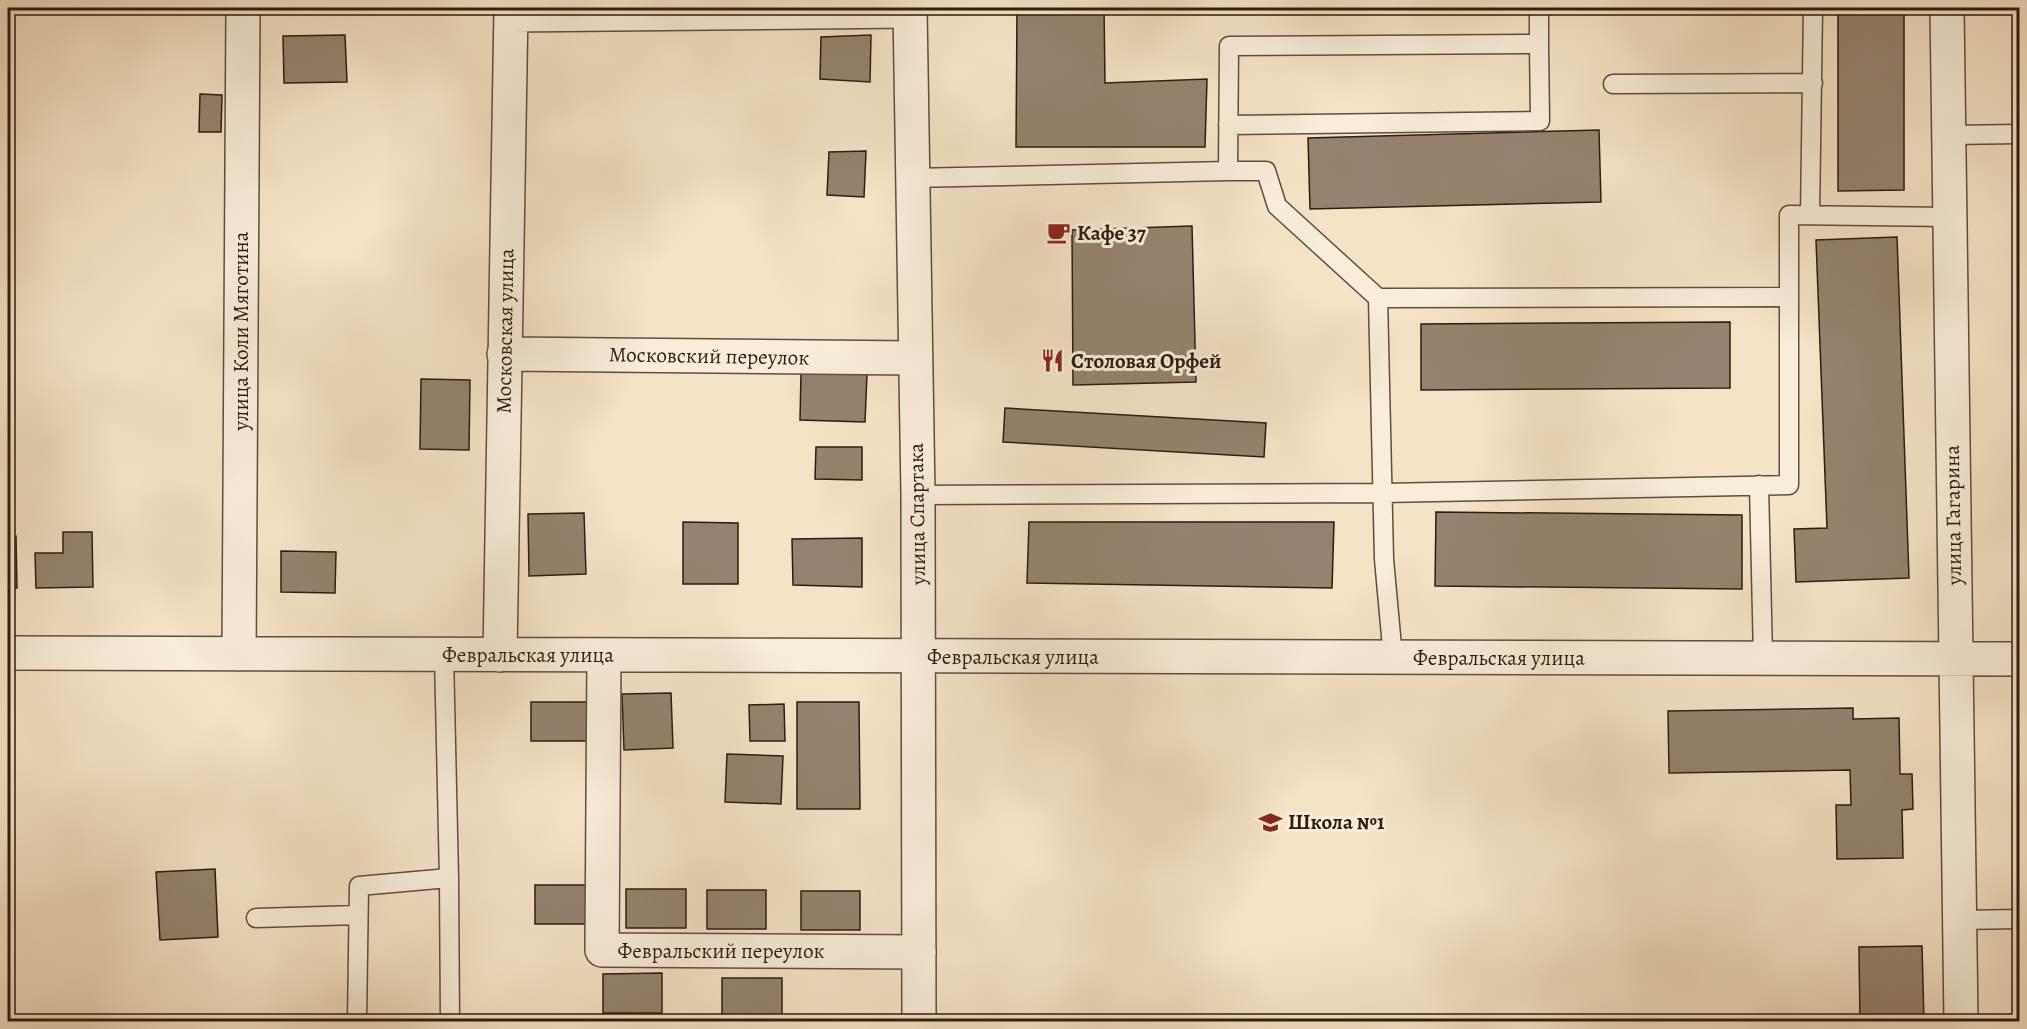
<svg xmlns="http://www.w3.org/2000/svg" width="2027" height="1029" font-family="Alegreya,serif">
<style>
.building{fill:#95836f;stroke:#2e1b11;stroke-width:1.5}
.lines{fill:none;stroke-linecap:round;stroke-linejoin:round}
.service-casing{stroke:#604d3e;stroke-width:21}
.minor-casing{stroke:#604d3e;stroke-width:36}
.tertiary-casing{stroke:#604d3e;stroke-width:36}
.service{stroke:#f8edd9;stroke-width:18}
.minor{stroke:#f8edd9;stroke-width:33}
.tertiary{stroke:#f8edd9;stroke-width:33}
.labels{text-anchor:middle;dominant-baseline:central;stroke-width:6;stroke-linejoin:round;paint-order:stroke}
.poi-label{font-size:21px;font-weight:bold;fill:#2e1b11;stroke:#f8edd9;text-anchor:start}
.street-label{font-size:21px;fill:#2e1b11;stroke:#f8edd9}
</style>
<rect width="100%" height="100%" fill="#f5e3c5"/>
<filter id="stains"><feTurbulence type="fractalNoise" baseFrequency=".00333" numOctaves="4"/><feColorMatrix values="0 0 0 0 .2 0 0 0 0 .09 0 0 0 0 .02 0 0 0 .5 -.17"/></filter>
<radialGradient id="worn" r=".72"><stop offset=".6" stop-color="#630" stop-opacity="0"/><stop offset="1" stop-color="#630" stop-opacity=".3"/></radialGradient>
<!-- building -->
<path class="building" d="M1017,8H1104L1105,83L1207,79L1205,147H1016Z
M1838,8H1904V190L1838,191Z
M345,35L347,82L284,83L283,36Z
M871,35L870,82L820,79L821,37Z
M200,94L222,95L221,132H199Z
M1599,130L1601,202L1310,209L1308,138Z
M866,151L864,197L827,195L829,152Z
M1192,226L1196,382L1073,385L1072,230Z
M1897,237L1909,578L1796,582L1794,529L1827,528L1816,240Z
M1730,322V388L1421,390V324Z
M801,373L867,374L865,422L800,420Z
M421,379L470,380L469,450L420,449Z
M1005,408L1266,423L1264,457L1003,442Z
M816,447H862V480L815,479Z
M1436,512L1742,515V589L1435,586Z
M584,513L586,574L529,576L528,514Z
M683,522L738,523V584H683Z
M1029,522H1334L1332,588L1027,583Z
M63,532H92L93,587L36,588L35,553H63Z
M8,536H16L17,588H8Z
M862,538V587L793,585L792,539Z
M281,551L336,552L335,593L281,592Z
M671,693L673,748L624,750L622,694Z
M531,702H591V741H531Z
M797,702H859L860,809H797Z
M784,704L785,741H750L749,705Z
M1853,708V719L1899,718L1900,774H1912L1913,809L1902,810L1903,858L1837,859L1836,805H1851L1850,770L1669,773L1668,711Z
M727,754L783,756L781,804L725,802Z
M215,869L218,937L160,940L156,872Z
M535,885H595V924H535Z
M626,889H686V928H626Z
M707,890H766V929H707Z
M801,891H860V930H801Z
M1922,946L1924,1022H1860L1859,947Z
M662,973V1013H603V974Z
M722,978H782V1017H722Z
M818,1016L860,1018V1022H818Z
M1124,1016L1190,1017V1022H1124Z"/>
<g class="lines">
<defs>
<path id="service" d="M1613,84L1813,83
M1228,125L1540,121L1539,44
M1948,135L2020,134
M1228,171H1266L1277,206L1378,298L1384,559L1393,658
M911,178L1228,171L1229,46L1539,44V8
M1810,215L1813,8
M1378,298L1789,297
M1759,485L1763,658
M918,495L1383,493L1789,485V215L1949,217
M444,655L449,878
M256,918L358,915
M1959,920L2020,919
M357,1022L359,886L449,878L450,1022"/>
<path id="minor" d="M1947,8L1961,1022
M511,15L910,11
M504,354L914,358
M8,653L2020,659
M239,654L243,8
M500,655L511,8
M604,655L602,950L919,952"/>
<path id="tertiary" d="M910,8L918,495L919,1022"/>
</defs>
<!-- service casing -->
<use href="#service" class="service-casing"/>
<!-- minor casing -->
<use href="#minor" class="minor-casing"/>
<!-- tertiary casing -->
<use href="#tertiary" class="tertiary-casing"/>
<!-- service -->
<use href="#service" class="service"/>
<!-- minor -->
<use href="#minor" class="minor"/>
<!-- tertiary -->
<use href="#tertiary" class="tertiary"/>
</g>
<!-- icons -->
<defs>
<symbol id="cafe-bare" viewBox="-9 -9 18 18"><path d="M-5.5-4.5H6V0H3Q3 3.5 0 3.5H-2.5Q-5.5 3.5-5.5 0ZM3-3.2v2h1.7v-2ZM-6 4.5H4V6H-6Z" fill="#8f2418" stroke="#f8edd9" stroke-width="2.5" paint-order="stroke"/></symbol>
<symbol id="restaurant-bare" viewBox="-9 -9 18 18"><path d="M-5-6h1v4h1v-4h1v4h1v-4h1v5L-1.5 .5V6h-2V.5L-5-1ZM5-6V6H3V1.5H1.5Q1.5-4 5-6Z" fill="#8f2418" stroke="#f8edd9" stroke-width="2.5" paint-order="stroke"/></symbol>
<symbol id="school-bare" viewBox="-9 -9 18 18"><path d="M0-5L7-2L0 1L-7-2ZM-4 1L0 2.5L4 1V4Q0 6-4 4Z" fill="#8f2418" stroke="#f8edd9" stroke-width="2.5" paint-order="stroke"/></symbol>
</defs>
<g fill-rule="evenodd">
<use href="#cafe-bare" x="1042" y="216" width="33" height="33"/>
<use href="#restaurant-bare" x="1036" y="344" width="33" height="33"/>
<use href="#school-bare" x="1254" y="806" width="33" height="33"/>
</g>
<g class="labels">
<!-- poi labels -->
<g class="poi-label">
<text x="1077" y="233">Кафе 37</text>
<text x="1071" y="361">Столовая Орфей</text>
<text x="1288" y="822">Школа №1</text>
</g>
<!-- street labels -->
<g class="street-label">
<text transform="translate(241 331) rotate(-90)">улица Коли Мяготина</text>
<text transform="translate(505 331) rotate(-89)">Московская улица</text>
<text transform="translate(709 356) rotate(1)">Московский переулок</text>
<text transform="translate(917 514) rotate(-91)">улица Спартака</text>
<text transform="translate(1953 515) rotate(-91)">улица Гагарина</text>
<text x="528" y="655">Февральская улица</text>
<text x="1013" y="657">Февральская улица</text>
<text x="1499" y="658">Февральская улица</text>
<text x="721" y="951">Февральский переулок</text>
</g>
</g>
<!-- margin -->
<rect width="2027" height="1029" fill="none" stroke="#f5e3c5" stroke-width="30"/>
<rect x="9" y="9" width="2009" height="1011" fill="none" stroke="#2e1b11" stroke-width="3"/>
<rect x="15" y="15" width="1997" height="999" fill="none" stroke="#2e1b11" stroke-width="1.5"/>
<rect width="100%" height="100%" filter="url(#stains)"/>
<rect width="100%" height="100%" fill="url(#worn)"/>
</svg>
